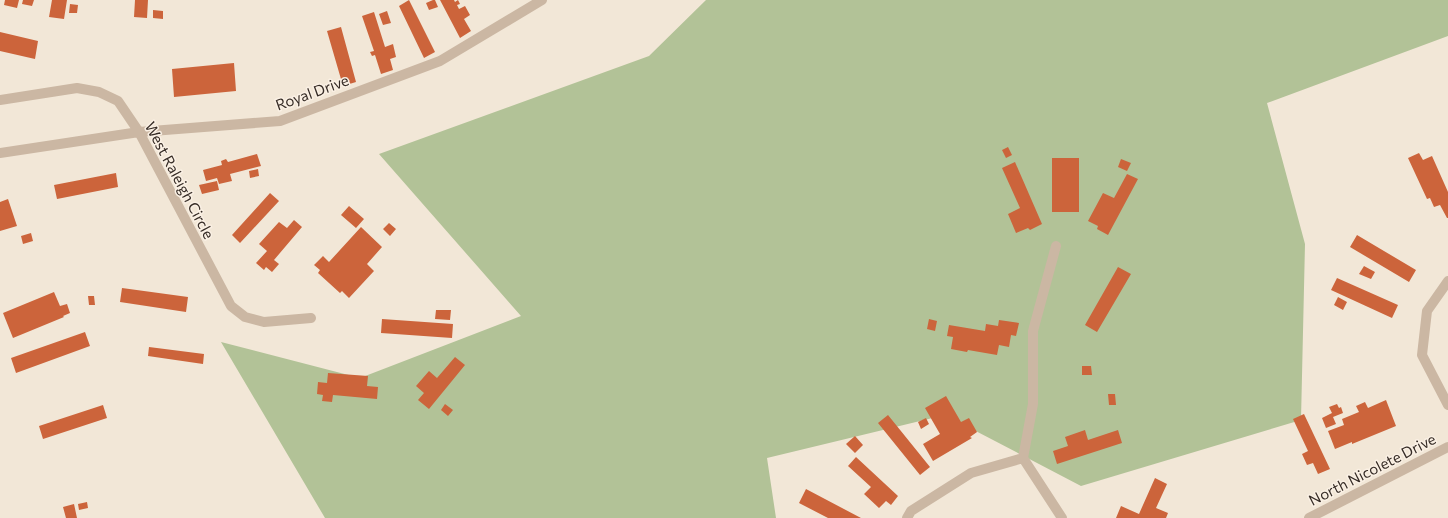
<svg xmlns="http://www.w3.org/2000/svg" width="1448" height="518" font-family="Commissioner,sans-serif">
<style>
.green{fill:#b2c297}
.building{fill:#cc643b}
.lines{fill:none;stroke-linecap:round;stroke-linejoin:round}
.street{stroke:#cbb7a3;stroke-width:10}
.labels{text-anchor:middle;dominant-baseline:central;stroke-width:3;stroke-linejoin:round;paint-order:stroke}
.street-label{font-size:15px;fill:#352b25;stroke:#faf0e4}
</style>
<rect width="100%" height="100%" fill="#f2e7d7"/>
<!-- green -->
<path class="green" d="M706,0H1448V36L1267,103L1305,244L1301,420L1081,486L945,415L767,458L776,518H325L221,342L360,378L521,316L379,154L649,56Z"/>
<!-- building -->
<path class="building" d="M5,0H19L17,8L4,5Z
M23,0H34L32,6L22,4Z
M52,0H67L64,19L49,17Z
M135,0H148L147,18L134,17Z
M409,0L435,52L424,58L399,6Z
M433,0H435L438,7L429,10L426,3Z
M440,0H454L455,2L458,0L460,4L457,5L459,9L465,6L470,15L464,19L471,31L460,38Z
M70,4L78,5L77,13H69Z
M153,10L163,11V19L153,18Z
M387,11L391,23L383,25L379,14Z
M374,12L385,47L393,44L396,57L390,59L393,70L381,74L375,55L372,56L370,52L374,51L362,16Z
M341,27L356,82L343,86L327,31Z
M0,32L38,41L35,59L0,51Z
M234,63L236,91L174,97L172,69Z
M1008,147L1012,155L1006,158L1002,150Z
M1419,153L1423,160L1432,156L1448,192V218H1447L1440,205L1434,207L1430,198L1427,199L1408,158Z
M257,154L261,166L230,174L232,181L219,184L217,178L206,181L203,170L222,165L221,161L226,159L228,162Z
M1052,158H1079V212H1052Z
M1121,159L1131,163L1127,171L1118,167Z
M1015,162L1042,224L1030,230L1028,228L1016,233L1008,214L1020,208L1002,168Z
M258,169L259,176L250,178L249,171Z
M116,173L118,187L57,199L54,185Z
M1127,174L1138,179L1108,235L1097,229L1098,226L1088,221L1103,193L1114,198Z
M217,181L219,190L202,194L199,185Z
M270,193L279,201L240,243L232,235Z
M8,199L17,226L0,231V202Z
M349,206L364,219L356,228L341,215Z
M294,220L302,227L274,260L279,264L272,272L266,267L264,270L256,263L267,251L259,244L279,222L287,228Z
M389,223L396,229L390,236L383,229Z
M361,227L382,247L367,264L374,271L349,298L342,291L340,293L318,273L320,270L314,265L323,256L329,262Z
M31,233L33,241L23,244L21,236Z
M1357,235L1416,270L1409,282L1350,247Z
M1364,266L1375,272L1371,279L1359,274Z
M1118,267L1131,274L1097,332L1085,325Z
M1337,278L1398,305L1392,318L1331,290Z
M122,288L188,297L186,312L120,302Z
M54,292L60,306L67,304L70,313L63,316L64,317L13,338L3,313Z
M88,296H94L95,305H89Z
M1338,297L1347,302L1343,310L1334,305Z
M436,310H451L450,320L435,319Z
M382,319L453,324L452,338L381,333Z
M929,319L937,321L935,331L927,329Z
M999,320L1019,323L1016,336L1011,335L1009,347L999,345L997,355L968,350L967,352L951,349L953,337L947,336L949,325L985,331L986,324L998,326Z
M85,332L90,346L16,373L11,358Z
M149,347L204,354L203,364L148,356Z
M455,357L465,365L429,409L418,400L424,393L416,386L429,371L437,378Z
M1082,366H1091L1092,375H1082Z
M328,373L368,376L367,386L378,387L377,399L333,395L332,402L322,401L323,395L317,394L318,382L327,383Z
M1108,394H1115L1116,405H1109Z
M946,396L961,422L969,418L977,432L970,437L972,438L933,461L923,444L940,434L925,408Z
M1386,400L1396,426L1352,444V442L1335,449L1328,431L1344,425L1342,419L1359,412L1356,406L1365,402L1368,408Z
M445,404L453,410L448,416L441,410Z
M1337,404L1339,408L1341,407L1343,413L1333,417L1336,424L1326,428L1322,418L1332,413L1329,407Z
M103,405L107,418L43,439L39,426Z
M1304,414L1330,469L1318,474L1313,463L1307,465L1302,454L1308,451L1293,419Z
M888,415L930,467L920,475L878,423Z
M926,418L929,424L921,429L918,422Z
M1085,430L1088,440L1118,430L1122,443L1057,464L1053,451L1068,446L1065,437Z
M855,436L863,445L855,453L846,444Z
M856,457L898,496L891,505L886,501L879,508L864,494L871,487L848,466Z
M1155,478L1167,484L1156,508L1168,513L1166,518H1116L1121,506L1139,514Z
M806,489L861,518H828L799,503Z
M87,502L88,508L79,510L78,504Z
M74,504L77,518H66L63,507Z"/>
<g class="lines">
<!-- street -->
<path class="street" d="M0,100L77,88L99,92L118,101L139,132L231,306L245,317L264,322L311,318
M0,153L139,132L280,121L440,61L542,0
M1056,246L1033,331V404L1023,458L1062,518
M1448,281L1427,311L1422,355L1448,405
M907,518L911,511L971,473L1023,458
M1309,518L1448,447"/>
</g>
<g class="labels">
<!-- street labels -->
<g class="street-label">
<text transform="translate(312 92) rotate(-20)">Royal Drive</text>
<text transform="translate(180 180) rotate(62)">West Raleigh Circle</text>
<text transform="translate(1372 469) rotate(-27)">North Nicolete Drive</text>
</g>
</g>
</svg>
